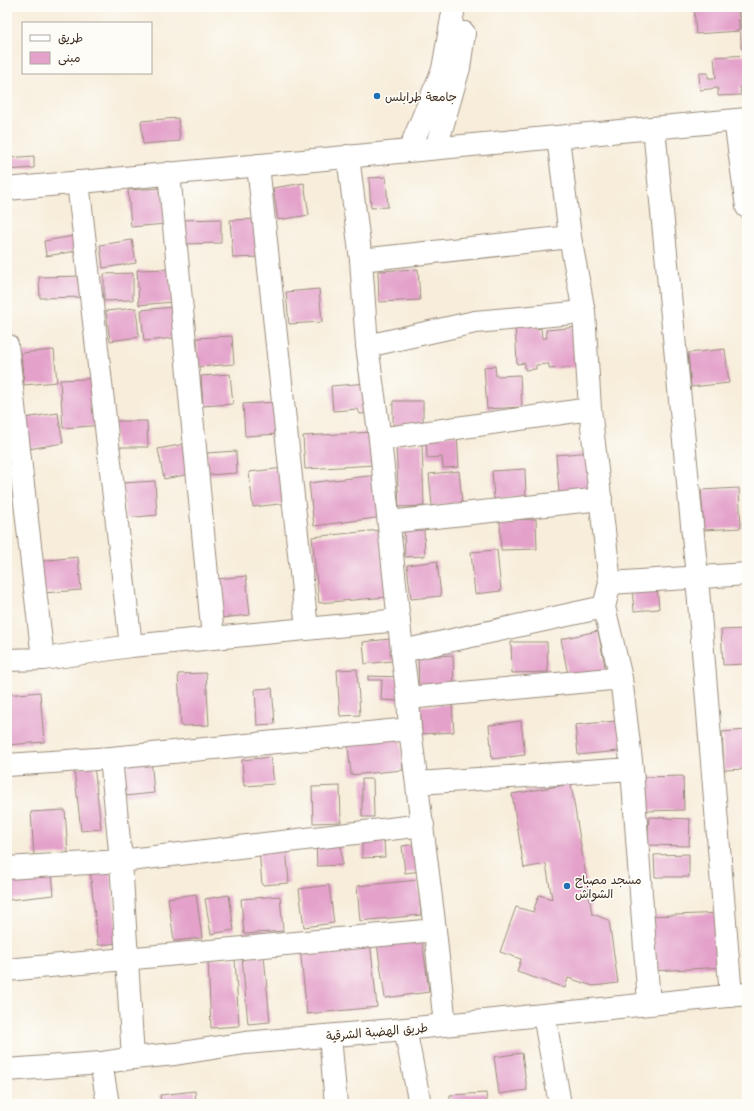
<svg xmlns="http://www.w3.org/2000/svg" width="754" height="1111" font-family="'Playpen Sans','Playpen Sans Arabic',sans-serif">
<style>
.building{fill:#e4a2cb}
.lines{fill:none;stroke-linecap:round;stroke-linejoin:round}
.minor-casing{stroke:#998c7c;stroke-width:24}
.major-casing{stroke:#998c7c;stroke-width:24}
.minor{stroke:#fff;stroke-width:22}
.major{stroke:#fff;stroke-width:22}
.poi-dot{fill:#1f6fb2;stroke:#fdfcf7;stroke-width:1.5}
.labels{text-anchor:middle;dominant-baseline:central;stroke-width:3.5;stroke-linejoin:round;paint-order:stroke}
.poi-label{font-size:12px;fill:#3b2a1e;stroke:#fdfcf7;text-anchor:start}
.street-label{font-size:12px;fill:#3b2a1e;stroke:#fdfcf7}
</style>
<rect width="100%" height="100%" fill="#fdfcf7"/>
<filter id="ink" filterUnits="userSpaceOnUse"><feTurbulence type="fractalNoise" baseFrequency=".025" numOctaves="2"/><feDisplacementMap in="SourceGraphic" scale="8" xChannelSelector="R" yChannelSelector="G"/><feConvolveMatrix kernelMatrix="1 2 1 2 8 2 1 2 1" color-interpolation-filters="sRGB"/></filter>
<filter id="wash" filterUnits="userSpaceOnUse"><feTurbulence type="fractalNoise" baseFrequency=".012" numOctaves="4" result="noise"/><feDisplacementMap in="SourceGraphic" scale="16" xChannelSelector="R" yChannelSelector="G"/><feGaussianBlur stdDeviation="0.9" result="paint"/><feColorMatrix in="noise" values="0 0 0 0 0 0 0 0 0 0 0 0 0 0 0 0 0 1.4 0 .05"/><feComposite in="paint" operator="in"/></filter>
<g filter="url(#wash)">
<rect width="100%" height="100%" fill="#f7edda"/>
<g id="blocks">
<!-- building -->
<path class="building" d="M694,7H738L739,31L696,34Z
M740,7H747V48H741Z
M747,55V87H740L741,95L718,96V88L700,90L699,73H708V78H716L714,57Z
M178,118L180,141L143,144L141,121Z
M34,156V168L7,170V158Z
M386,177L388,207L371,208L369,178Z
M304,183L309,215L278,220L273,188Z
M163,188L166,224L131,227L128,190Z
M221,219V243L182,244L181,220Z
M258,219L260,257L233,258L230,220Z
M80,235L83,250L46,256L44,241Z
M132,240L136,263L103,268L100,245Z
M171,269L173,302L139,305L137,270Z
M418,269L420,300L379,302L378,271Z
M133,273V300L104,301V274Z
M84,276V297L40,298L39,277Z
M319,289L322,322L289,324L286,292Z
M173,307L176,338L144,341L141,310Z
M136,308L139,337L110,341L106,311Z
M534,323L535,329L541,328L542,338H547L546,330L579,327L582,367L549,369V364L536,365V369L525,370V363L517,364L515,324Z
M232,336L234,364L198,367L197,338Z
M725,349L729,383L691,387L688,353Z
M54,350L57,382L24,385L21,353Z
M495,366L496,376L520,375L522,407L487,409L484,367Z
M230,374L233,404L203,406L201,376Z
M103,378L106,425L63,428L60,380Z
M368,383L371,413L360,414L358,409L333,411L331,386Z
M393,401H423V425H393Z
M278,402L280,434L245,436L243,404Z
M58,413L63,443L29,449L24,418Z
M115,421H147L148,447H116Z
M373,432L375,465L305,469L303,436Z
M457,435L459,467L443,468L442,457L427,458L426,437Z
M190,443L196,473L164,479L158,449Z
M422,444L424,506L399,507L396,445Z
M236,451L237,473L208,475L207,453Z
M592,452L595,490L559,493L556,455Z
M284,468L288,503L253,507L249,472Z
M525,469L526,497L494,499L492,471Z
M459,471L462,503L432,506L429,474Z
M377,475L383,517L314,526L309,483Z
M155,481L157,515L125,518L123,483Z
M739,488L741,528L704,530L701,490Z
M536,519L537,549L501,550L500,520Z
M424,529L425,556L405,557L404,530Z
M380,530L387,597L319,603L312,537Z
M497,550L501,591L475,594L471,552Z
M78,557L81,590L43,593L39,561Z
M437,561L441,596L411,599L407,565Z
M246,576L250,615L221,618L217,579Z
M657,585L659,609L634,611L632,588Z
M747,629V664L723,665L721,630Z
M598,631L606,672L569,680L561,639Z
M398,638L401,660L365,664L363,642Z
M511,642H547L548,672L512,673Z
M453,655L454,688L419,689L418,657Z
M357,669L360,715L340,716L337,670Z
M206,673L209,725L181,726L178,674Z
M368,676L402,677L401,701L381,700L382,680H368Z
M272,688L275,724L257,725L255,689Z
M40,692L44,742L7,745V695Z
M452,704L454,732L422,734L420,706Z
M626,720L629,750L578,755L575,725Z
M521,721L525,755L492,759L489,725Z
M747,730V769L724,770L722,732Z
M400,732L403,770L351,775L347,737Z
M151,757L154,793L125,796L121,759Z
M271,757L274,784L244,786L242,760Z
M94,765L101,829L81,831L74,768Z
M683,776L684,810L645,811L644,777Z
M362,779H373L374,817H362Z
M571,784L592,914L609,920L618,983L593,986L568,978L565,988L517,972L521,959L500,952L516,907L533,912L539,895L552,899L546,864L524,868L512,794Z
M340,786L341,822L313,823L312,787Z
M65,810L68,854L34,856L31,812Z
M649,817L690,819L689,846L647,845Z
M384,840L385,857L362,858V841Z
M341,841L342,865L317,866L316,842Z
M418,844L421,871L405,873L402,846Z
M286,847L289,883L262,885L259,849Z
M689,854V877H655L654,855Z
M51,863L54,895L9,900L7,867Z
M110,868L118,943L98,945L90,870Z
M418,880L421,915L360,921L357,886Z
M329,885L334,923L304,927L299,889Z
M196,894L202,938L174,941L168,898Z
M229,895L234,930L211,934L205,899Z
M280,896L283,931L244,934L241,899Z
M723,913L725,967L652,971L650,916Z
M422,938L429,992L385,998L377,944Z
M370,940L377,1007L307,1014L300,948Z
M264,955L270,1022L248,1024L242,957Z
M235,959L239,1026L211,1028L208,960Z
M522,1053L527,1090L499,1094L494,1057Z
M195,1091L196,1104H161L160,1095Z
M486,1093L487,1104H450V1095Z"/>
</g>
</g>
<g filter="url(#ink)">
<use href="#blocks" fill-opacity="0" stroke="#998c7c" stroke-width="1"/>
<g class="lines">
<defs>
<path id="minor" d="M735,120L747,207
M654,128L697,577L731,996
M558,137L570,237L584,312L590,409L610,583L604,607L621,678L632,769L649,1004
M436,148L459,68L464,33
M409,151L443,69L454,7
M348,156L361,260L367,346L380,439L402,651L408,698L410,729L435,930L445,1025
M258,165L307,629
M169,173L213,638
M78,182L131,646
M7,189L747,119
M361,260L570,237
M7,345L43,659
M367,346L475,322L584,312
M380,439L590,409
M389,522L601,499
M610,583L747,574
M402,651L604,607
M7,660L43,659L131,646L399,620
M408,698L621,678
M111,758L121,861L133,1058
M7,765L111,758L410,729
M417,783L632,769
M7,868L121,861L423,825
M7,970L435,930
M544,1015L560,1104
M405,1029L420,1104
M330,1036L336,1104
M101,1063L108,1104"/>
<path id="major" d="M7,1070L101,1063L133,1058L175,1054L245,1043L405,1029L747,994"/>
</defs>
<!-- minor casing -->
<use href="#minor" class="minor-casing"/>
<!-- major casing -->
<use href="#major" class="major-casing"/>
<!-- minor -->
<use href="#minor" class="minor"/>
<!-- major -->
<use href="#major" class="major"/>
</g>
</g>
<!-- markers -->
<g class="poi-dot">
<circle cx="377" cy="96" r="4"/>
<circle cx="567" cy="886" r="4"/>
</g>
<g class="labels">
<!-- poi labels -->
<g class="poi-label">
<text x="385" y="96">جامعة طرابلس</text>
<text x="575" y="879">مسجد مصباح<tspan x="575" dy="14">الشواش</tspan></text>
</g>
<!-- street labels -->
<g class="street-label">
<text transform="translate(377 1031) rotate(-5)">طريق الهضبة الشرقية</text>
</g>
</g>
<!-- margin -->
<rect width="754" height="1111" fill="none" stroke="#fdfcf7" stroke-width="24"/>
<!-- legend -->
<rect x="22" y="22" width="130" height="52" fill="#fdfcf7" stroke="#afa8a0"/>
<rect x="30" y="35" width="20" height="6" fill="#ffffff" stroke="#afa8a0"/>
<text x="58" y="42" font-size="12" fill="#3b2a1e">طريق</text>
<rect x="30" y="52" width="20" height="12" fill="#e4a2cb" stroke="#afa8a0"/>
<text x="58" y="62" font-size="12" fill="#3b2a1e">مبنى</text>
</svg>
